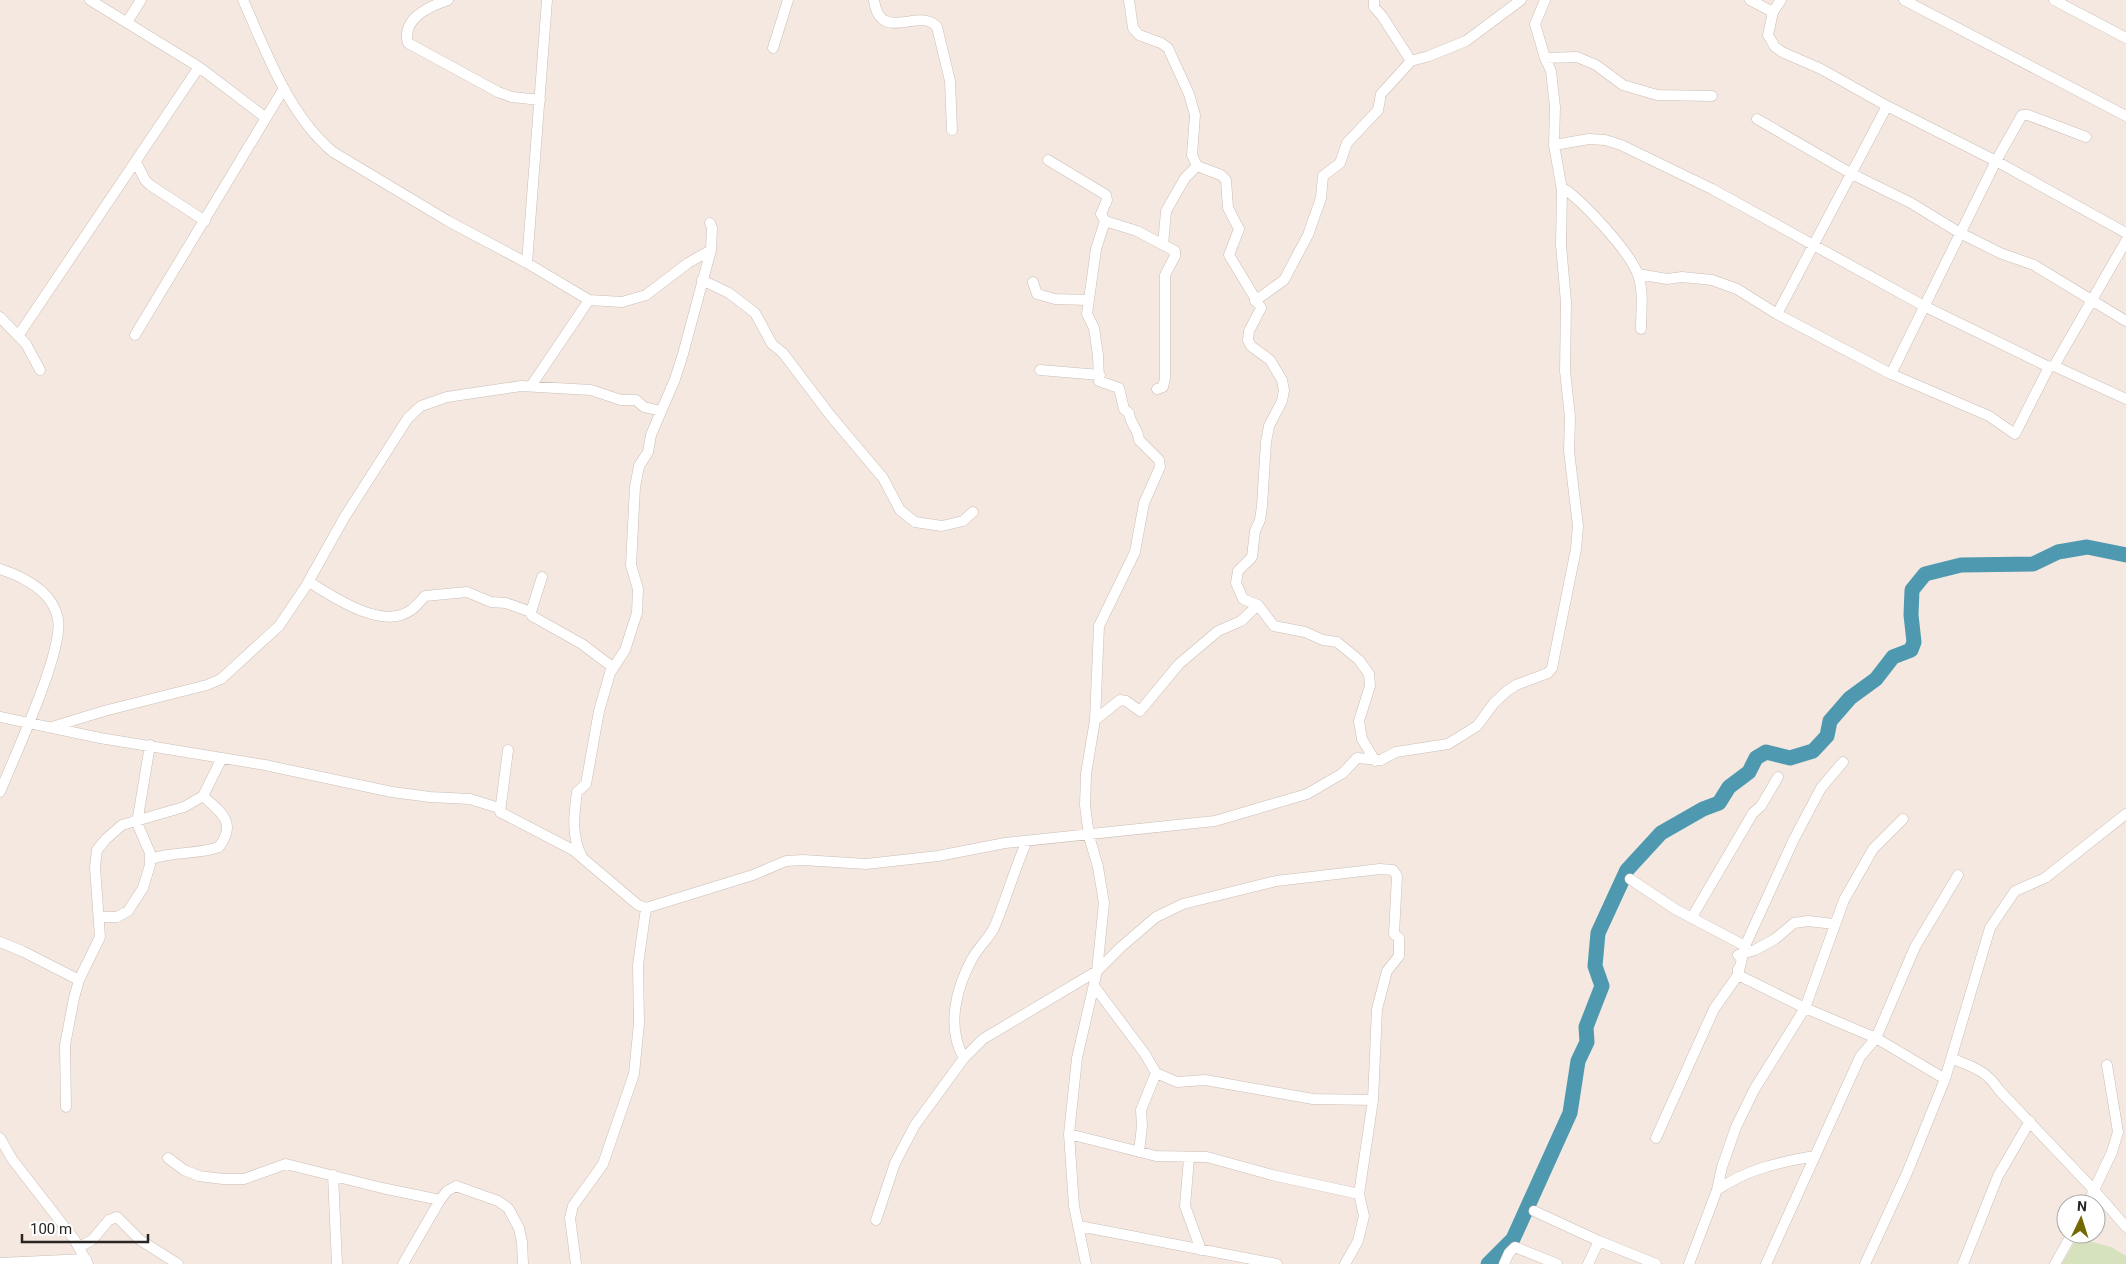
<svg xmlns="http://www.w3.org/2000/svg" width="2126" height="1264" font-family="Roboto,sans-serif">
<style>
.green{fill:#d6e1bd}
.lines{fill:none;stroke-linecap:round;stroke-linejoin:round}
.river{stroke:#4e99b0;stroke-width:15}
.minor-casing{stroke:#cabeb6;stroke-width:11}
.minor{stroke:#fff;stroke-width:10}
</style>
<rect width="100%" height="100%" fill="#f4e8e0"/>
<!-- green -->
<path class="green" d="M2077,1238L2111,1247L2126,1256V1264H2062Z"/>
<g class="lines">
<!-- river -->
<path class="river" d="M1488,1264L1513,1239L1570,1113L1578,1061L1587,1042L1586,1027L1602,986L1595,966L1598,933L1627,870L1661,833L1703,809L1719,803L1729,787L1749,772L1756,758L1766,752L1790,758L1813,751L1827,736L1830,721L1850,698L1876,679L1893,657L1911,650L1914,642L1911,615L1912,590L1925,574L1961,565L2033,564L2058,552L2087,547L2126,555"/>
<defs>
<path id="minor" d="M90,0L199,67L266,118
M243,0C267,53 288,114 333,152L448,221L527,263L589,300L622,302L646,295L688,263L711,250
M448,0C430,6 401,18 408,43L498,92L512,97L540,100
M874,0C880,45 920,6 937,27L950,81L952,130
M1129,0L1133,28L1139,35L1161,43L1168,48L1189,94L1195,115L1192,155L1197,166
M1374,0V7L1382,16L1411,61
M1750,0L1773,12
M1781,0L1773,12L1768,35L1775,47L1782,52L1821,69L1887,106L1996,161L2126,233
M1904,0L2126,116
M2054,0L2126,38
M127,22L141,0
M773,48L788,0
M1545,58L1577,57L1596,65L1623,85L1657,95L1712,96
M1757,119L1852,174L1911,203L1960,233L2000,253L2034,265L2126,321
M1554,145L1589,139L1605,140L1621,145L1712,189L1924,306L2049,367L2054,366L2126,399
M1048,160L1106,195L1107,200L1101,214L1105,221L1137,231L1175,251V256L1165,275V378L1163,387L1157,389
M136,162L145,180L150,185L205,221
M1197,166L1221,175L1226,180L1228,208L1239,229L1229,255L1261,308L1249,331L1248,340L1251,346L1270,360L1282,380L1284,390L1282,401L1269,426L1266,442L1262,506L1260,520L1255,531L1252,557L1238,571L1236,583L1243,599L1258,605L1274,626L1305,632L1323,640L1337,642L1359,660L1369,674L1370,686L1359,721L1362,739L1375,761
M1562,190H1566C1585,204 1631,253 1638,275C1644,292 1641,311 1641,329
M1163,245L1166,211L1185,178L1197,166
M527,263L547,0
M1638,274L1667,279L1682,277L1712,280L1737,289L1777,314L1891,374L1989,416L2015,434L2049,367
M702,280L729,293L755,313L772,344L783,353L830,415L883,478L900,510L915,522L942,526L963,521L973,512
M1033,282L1037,294L1055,299L1088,300
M1255,301L1284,280L1308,235L1321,198L1323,176L1340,163L1347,143L1378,110L1381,94L1411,61L1429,56L1466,41L1521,0
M1777,314L1887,106
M0,317L26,344L40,370
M135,335L284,88
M18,336L199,67
M2054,366L2126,241
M1040,370L1100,375
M1891,374L1996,161L2022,115H2028L2086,137
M531,386L589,300
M0,569C24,577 53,592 58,619C64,651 14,757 0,792
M542,577L531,612L532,616L582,644L611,666L610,673
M309,582C334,597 382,631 411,610C416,607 420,601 425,596L467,592L491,602L506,603L531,612
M0,717L100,738L265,765L392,792L430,797L470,799L499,808
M1095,720L1120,700L1126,701L1140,711L1179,664L1218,631L1241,621L1258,605
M52,727L104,711L207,685L221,679L279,626L306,586L344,518L408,418L421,406L447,397L521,386L591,390L621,400H636L644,407L661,411
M508,750L500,812L573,850L638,905L646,908L753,875L786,861L803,860L866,864L938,856L1005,843L1215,821L1307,794L1343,773L1357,758L1381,760L1396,752L1448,744L1477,726L1494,703L1507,691L1516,685L1548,673L1552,668L1576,549L1578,526L1569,451L1570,417L1565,371L1566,302L1561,245L1562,190L1554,145L1555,107L1551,71L1545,58L1535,24L1545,0
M582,857C571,836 574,814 577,792L586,784L599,711L610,673L625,650L637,613L638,589L631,565L635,487L639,466L648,452L651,435L675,379L683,354L711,250L712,228L710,223
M151,859C173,851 197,855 219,847C237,823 222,813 203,796
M1630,879L1675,909L1745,946
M100,917H117L128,911L143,888L150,865V853L137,823L150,745
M1692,917L1753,813L1761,806L1778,777
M0,942L22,951L79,980
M1738,955L1755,950L1775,939L1794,923L1808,921L1834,924
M1738,969V975L1805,1008L1876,1038L1945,1079
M1094,986L1145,1054L1156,1073L1177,1082L1205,1080L1313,1099L1373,1100
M964,1058C946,1028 956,988 972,959C978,948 988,939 994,928C1006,900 1014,870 1027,841
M1953,1059C1973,1067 1987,1071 1999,1090L2094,1190L2088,1204
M2107,1065L2118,1132L2112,1152L2094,1190L2126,1227
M66,1107L65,1045L74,998L79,980L100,937L95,867L97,850L106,839L122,825L184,807L203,796L222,758
M1069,1134L1156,1156L1207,1157L1272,1175L1359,1194
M0,1138L12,1159L74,1239L88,1264
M1656,1138L1714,1009L1738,975L1745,946L1794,839L1821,788L1843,762
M1139,1152L1142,1126L1141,1110L1156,1073
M168,1158L184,1170L199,1176L223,1179H244L286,1164L382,1188L440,1200
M1189,1158L1185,1206L1201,1250
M333,1175L337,1264
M1717,1190C1747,1169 1780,1162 1815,1156
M1534,1211L1599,1241L1656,1264
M876,1220L895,1163L915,1125L964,1058L983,1039L1097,971L1121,947L1156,917L1183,904L1276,881L1380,869L1393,870L1397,876L1394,934L1399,938V956L1387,971L1377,1009L1373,1100L1359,1194L1364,1216L1358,1241L1345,1264
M1079,1226L1277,1264
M79,1247L92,1240L109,1220L117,1217L140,1240L178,1264
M0,1263L86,1259
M403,1264L440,1200L447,1191L456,1186L498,1201L508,1208L519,1228L522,1242L523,1264
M576,1264L570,1218L573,1206L603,1164L634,1074L639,1023L638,965L646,908
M1086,1264L1074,1206L1069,1134L1077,1058L1097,971L1104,903L1098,867L1089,836L1085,805L1086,774L1095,720L1099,626L1135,552L1144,503L1160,467L1159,460L1139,440C1139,430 1130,424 1129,413L1124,409L1119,388L1099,381L1098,355L1094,328L1087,314L1096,249L1105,221
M1504,1264L1509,1253L1515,1247L1557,1264
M1588,1264L1599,1241
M1689,1264L1717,1190L1722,1167L1736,1127L1754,1090L1805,1008L1844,900L1873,849L1903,819
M1766,1264L1860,1057L1876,1038L1915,947L1958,875
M1865,1264L1907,1173L1945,1079L1990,928L2015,891L2045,878L2126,814
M1963,1264L1998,1176L2030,1121
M2055,1264L2072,1234"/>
</defs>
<!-- minor casing -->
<use href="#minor" class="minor-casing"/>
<!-- minor -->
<use href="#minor" class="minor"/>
</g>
<!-- north arrow -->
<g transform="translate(2081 1219) rotate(4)"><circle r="24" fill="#ffffff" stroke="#a9a8a7"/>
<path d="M0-4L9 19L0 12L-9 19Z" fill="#746900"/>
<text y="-8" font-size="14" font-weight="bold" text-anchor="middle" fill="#292522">N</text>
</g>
<!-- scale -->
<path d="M22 1234v8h126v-8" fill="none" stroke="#292522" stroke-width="2.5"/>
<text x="30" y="1234" font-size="15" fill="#292522" stroke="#ffffff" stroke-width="4" paint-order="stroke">100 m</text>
</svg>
